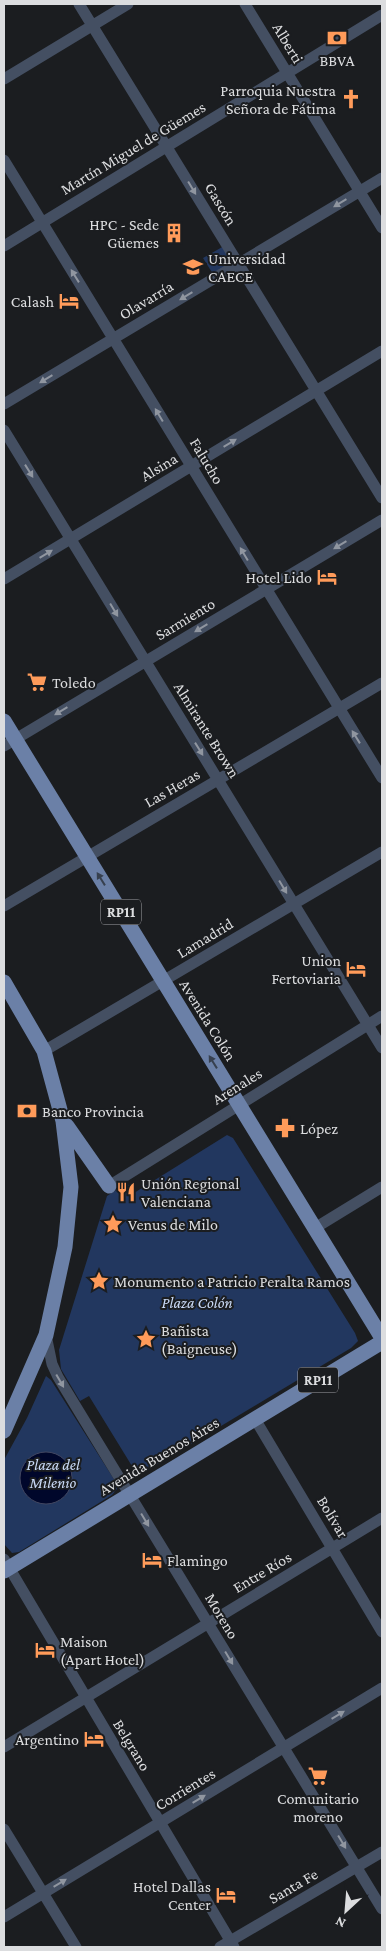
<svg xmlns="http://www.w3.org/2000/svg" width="386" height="1951" font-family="'Crimson Pro',serif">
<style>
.green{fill:#22375f}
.water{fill:#00072b;stroke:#424761}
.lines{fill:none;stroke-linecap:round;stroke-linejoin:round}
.minor{stroke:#444f62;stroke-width:11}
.primary{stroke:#6b80a7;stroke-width:15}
.oneway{fill:#9096a0}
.oneway2{fill:#37404f}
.labels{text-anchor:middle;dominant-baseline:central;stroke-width:4;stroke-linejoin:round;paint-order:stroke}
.shield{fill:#1b1d20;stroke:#a2a3a6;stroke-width:1}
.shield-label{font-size:15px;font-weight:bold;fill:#dcdddf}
.street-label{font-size:16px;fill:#dcdddf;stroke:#1b1d20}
.poi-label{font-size:16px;fill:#dcdddf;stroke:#1b1d20;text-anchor:start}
.park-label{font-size:16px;font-style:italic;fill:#cadaf6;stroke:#1b1d20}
</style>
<rect width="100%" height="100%" fill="#1b1d20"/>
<!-- green -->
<path class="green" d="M224,246L236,266L213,274L203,258Z
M227,1135L233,1138L355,1333L358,1341L351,1348L141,1474L135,1471L89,1396L80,1401L61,1369L59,1350L107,1196L127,1183L134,1193Z
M46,1376L51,1380L117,1484V1489L112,1495L19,1552L12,1553L4,1544V1460L27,1418Z"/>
<!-- water -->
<path class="water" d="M20 1478a26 26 0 1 1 52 0a26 26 0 1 1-52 0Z"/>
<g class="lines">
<!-- minor -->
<path class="minor" d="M79,4L382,498
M245,4L382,228
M4,79L128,4
M4,160L382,778
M4,246L382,15
M4,404L382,178
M4,430L382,1048
M4,579L382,351
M4,746L382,520
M4,906L382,683
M44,1051L382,852
M109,1186L382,1016
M315,1228L382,1187
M46,1335L52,1364L58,1377L382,1909
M255,1419L382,1632
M4,1559L234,1947
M4,1747L382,1518
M4,1829L76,1947
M4,1917L382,1688
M220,1947L382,1852"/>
<!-- primary -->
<path class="primary" d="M4,721L382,1338
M4,982L44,1051L63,1121L71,1187L65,1247L46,1335L4,1431
M67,1126L109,1186
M4,1571L382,1342"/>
</g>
<!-- one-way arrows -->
<defs><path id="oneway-solid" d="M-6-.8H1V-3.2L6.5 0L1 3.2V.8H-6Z" transform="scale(1.25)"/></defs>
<g class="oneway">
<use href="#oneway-solid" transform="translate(192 188) rotate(59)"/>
<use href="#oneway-solid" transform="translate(340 203) rotate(149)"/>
<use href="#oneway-solid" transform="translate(75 276) rotate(-122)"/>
<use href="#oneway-solid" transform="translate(186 296) rotate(149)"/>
<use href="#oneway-solid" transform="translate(46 379) rotate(149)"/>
<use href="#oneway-solid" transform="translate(159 415) rotate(-121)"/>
<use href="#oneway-solid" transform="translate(230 443) rotate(-31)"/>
<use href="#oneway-solid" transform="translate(29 471) rotate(58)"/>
<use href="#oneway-solid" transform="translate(340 545) rotate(149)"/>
<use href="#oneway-solid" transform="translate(46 554) rotate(-31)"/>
<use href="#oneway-solid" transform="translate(244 554) rotate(-121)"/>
<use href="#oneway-solid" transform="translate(114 610) rotate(59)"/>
<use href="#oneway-solid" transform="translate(201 628) rotate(149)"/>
<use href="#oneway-solid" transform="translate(61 711) rotate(149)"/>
<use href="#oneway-solid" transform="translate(356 737) rotate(-122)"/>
<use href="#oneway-solid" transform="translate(199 749) rotate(58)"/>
<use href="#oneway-solid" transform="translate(283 887) rotate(59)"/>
<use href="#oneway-solid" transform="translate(60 1381) rotate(60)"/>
<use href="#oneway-solid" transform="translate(145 1520) rotate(59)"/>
<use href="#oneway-solid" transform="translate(229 1658) rotate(59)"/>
<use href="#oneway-solid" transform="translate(338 1715) rotate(-31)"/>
<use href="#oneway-solid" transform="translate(199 1799) rotate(-31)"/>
<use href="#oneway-solid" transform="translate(342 1842) rotate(59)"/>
<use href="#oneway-solid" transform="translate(60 1883) rotate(-31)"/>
</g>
<g class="oneway2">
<use href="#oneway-solid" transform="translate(101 879) rotate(-122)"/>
<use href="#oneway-solid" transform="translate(213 1062) rotate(-122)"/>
</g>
<!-- icons -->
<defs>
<symbol id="bank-bare" viewBox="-9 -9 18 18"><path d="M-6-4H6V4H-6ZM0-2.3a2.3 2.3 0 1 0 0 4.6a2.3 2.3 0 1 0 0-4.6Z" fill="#ff9b5a" stroke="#1b1d20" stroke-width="2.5" paint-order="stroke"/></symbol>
<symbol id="church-bare" viewBox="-9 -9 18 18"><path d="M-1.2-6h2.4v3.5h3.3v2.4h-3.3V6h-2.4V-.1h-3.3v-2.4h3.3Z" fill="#ff9b5a" stroke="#1b1d20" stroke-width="2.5" paint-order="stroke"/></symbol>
<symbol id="building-bare" viewBox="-9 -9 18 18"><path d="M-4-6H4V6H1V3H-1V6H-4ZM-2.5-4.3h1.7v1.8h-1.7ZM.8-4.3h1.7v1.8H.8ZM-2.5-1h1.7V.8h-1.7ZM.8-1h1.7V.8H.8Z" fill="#ff9b5a" stroke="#1b1d20" stroke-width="2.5" paint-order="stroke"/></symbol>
<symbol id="university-bare" viewBox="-9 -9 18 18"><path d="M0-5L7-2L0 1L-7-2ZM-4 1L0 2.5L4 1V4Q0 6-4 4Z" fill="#ff9b5a" stroke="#1b1d20" stroke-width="2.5" paint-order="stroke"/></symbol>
<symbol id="hotel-bare" viewBox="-9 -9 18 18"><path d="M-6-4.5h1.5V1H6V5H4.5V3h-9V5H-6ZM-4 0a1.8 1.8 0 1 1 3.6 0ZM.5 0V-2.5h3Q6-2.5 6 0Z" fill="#ff9b5a" stroke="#1b1d20" stroke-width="2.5" paint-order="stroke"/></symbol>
<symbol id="supermarket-bare" viewBox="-9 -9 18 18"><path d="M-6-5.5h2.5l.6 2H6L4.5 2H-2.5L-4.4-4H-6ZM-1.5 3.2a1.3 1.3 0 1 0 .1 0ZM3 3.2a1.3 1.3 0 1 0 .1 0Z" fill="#ff9b5a" stroke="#1b1d20" stroke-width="2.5" paint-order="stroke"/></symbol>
<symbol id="pharmacy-bare" viewBox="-9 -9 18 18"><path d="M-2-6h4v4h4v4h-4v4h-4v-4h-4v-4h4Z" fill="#ff9b5a" stroke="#1b1d20" stroke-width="2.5" paint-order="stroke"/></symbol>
<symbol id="restaurant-bare" viewBox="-9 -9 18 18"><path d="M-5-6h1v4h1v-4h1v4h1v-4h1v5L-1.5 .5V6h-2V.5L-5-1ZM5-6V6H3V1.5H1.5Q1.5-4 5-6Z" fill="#ff9b5a" stroke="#1b1d20" stroke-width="2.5" paint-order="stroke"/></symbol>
<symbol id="sight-bare" viewBox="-9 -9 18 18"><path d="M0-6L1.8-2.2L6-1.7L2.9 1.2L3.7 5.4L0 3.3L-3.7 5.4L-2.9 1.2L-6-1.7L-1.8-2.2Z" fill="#ff9b5a" stroke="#1b1d20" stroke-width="2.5" paint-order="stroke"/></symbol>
</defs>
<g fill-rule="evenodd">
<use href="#bank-bare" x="323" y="24" width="28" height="28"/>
<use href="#church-bare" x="337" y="85" width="28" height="28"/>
<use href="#building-bare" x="160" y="219" width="28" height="28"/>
<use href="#university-bare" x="179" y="253" width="28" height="28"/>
<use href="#hotel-bare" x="55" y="287" width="28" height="28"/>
<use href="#hotel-bare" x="313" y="563" width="28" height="28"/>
<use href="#supermarket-bare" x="23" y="668" width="28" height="28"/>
<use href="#hotel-bare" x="342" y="955" width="28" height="28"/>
<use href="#bank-bare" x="13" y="1097" width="28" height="28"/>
<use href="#pharmacy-bare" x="271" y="1114" width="28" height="28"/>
<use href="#restaurant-bare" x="112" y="1178" width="28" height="28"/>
<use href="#sight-bare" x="99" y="1210" width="28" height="28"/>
<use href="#sight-bare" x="85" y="1267" width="28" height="28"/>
<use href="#sight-bare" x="132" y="1325" width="28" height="28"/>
<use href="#hotel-bare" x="138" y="1546" width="28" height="28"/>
<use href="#hotel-bare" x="31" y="1636" width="28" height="28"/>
<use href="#hotel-bare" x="80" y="1725" width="28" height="28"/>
<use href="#supermarket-bare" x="304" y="1762" width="28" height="28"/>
<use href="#hotel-bare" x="212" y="1881" width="28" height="28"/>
</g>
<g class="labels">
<!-- shield labels -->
<g class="shield">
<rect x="101" y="899.5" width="40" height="25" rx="4"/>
<rect x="298" y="1367.5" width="40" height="25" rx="4"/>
</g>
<g class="shield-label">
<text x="121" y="912">RP11</text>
<text x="318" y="1380">RP11</text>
</g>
<!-- street labels -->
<g class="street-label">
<text transform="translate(288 43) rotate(59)">Alberti</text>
<text transform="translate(133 148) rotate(-31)">Martín Miguel de Güemes</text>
<text transform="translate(221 204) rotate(59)">Gascón</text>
<text transform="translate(146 300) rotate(-31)">Olavarría</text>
<text transform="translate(207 461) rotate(59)">Falucho</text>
<text transform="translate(159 467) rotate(-31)">Alsina</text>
<text transform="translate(185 619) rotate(-31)">Sarmiento</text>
<text transform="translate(207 730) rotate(58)">Almirante Brown</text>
<text transform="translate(172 788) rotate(-30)">Las Heras</text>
<text transform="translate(205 938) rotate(-31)">Lamadrid</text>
<text transform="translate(208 1020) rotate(58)">Avenida Colón</text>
<text transform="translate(237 1086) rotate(-32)">Arenales</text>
<text transform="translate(159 1456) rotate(-31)">Avenida Buenos Aires</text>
<text transform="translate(333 1517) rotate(59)">Bolívar</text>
<text transform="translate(262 1572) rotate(-31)">Entre Ríos</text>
<text transform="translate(222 1616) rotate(59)">Moreno</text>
<text transform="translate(132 1745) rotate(59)">Belgrano</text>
<text transform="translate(185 1789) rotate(-31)">Corrientes</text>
<text transform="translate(293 1886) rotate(-30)">Santa Fe</text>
</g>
<!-- poi labels -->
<g class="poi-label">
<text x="337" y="60" text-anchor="middle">BBVA</text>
<text x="336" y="90" text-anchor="end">Parroquia Nuestra<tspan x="336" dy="18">Señora de Fátima</tspan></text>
<text x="159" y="224" text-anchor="end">HPC - Sede<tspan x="159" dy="18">Güemes</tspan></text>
<text x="208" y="258">Universidad<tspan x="208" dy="18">CAECE</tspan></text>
<text x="54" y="301" text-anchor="end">Calash</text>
<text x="312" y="577" text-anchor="end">Hotel Lido</text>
<text x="52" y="682">Toledo</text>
<text x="341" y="960" text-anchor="end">Union<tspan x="341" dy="18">Fertoviaria</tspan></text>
<text x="42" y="1111">Banco Provincia</text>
<text x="300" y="1128">López</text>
<text x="141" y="1183">Unión Regional<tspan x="141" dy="18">Valenciana</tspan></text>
<text x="128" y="1224">Venus de Milo</text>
<text x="114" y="1281">Monumento a Patricio Peralta Ramos</text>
<text x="161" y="1330">Bañista<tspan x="161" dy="18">(Baigneuse)</tspan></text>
<text x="167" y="1560">Flamingo</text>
<text x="60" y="1641">Maison<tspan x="60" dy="18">(Apart Hotel)</tspan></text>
<text x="79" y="1739" text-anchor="end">Argentino</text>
<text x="318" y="1798" text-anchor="middle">Comunitario<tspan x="318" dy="18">moreno</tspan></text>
<text x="211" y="1886" text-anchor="end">Hotel Dallas<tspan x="211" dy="18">Center</tspan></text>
</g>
<!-- park labels -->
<g class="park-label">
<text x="197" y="1302">Plaza Colón</text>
<text x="53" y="1464">Plaza del<tspan x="53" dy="18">Milenio</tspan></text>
</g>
</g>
<!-- border -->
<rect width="386" height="1951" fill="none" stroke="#dcdddf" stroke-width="10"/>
<!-- north arrow -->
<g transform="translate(346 1911) rotate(206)" stroke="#1b1d20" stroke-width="4" paint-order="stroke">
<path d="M0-4L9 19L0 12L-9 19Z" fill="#dcdddf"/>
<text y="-8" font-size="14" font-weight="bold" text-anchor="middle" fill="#dcdddf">N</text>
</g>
</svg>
